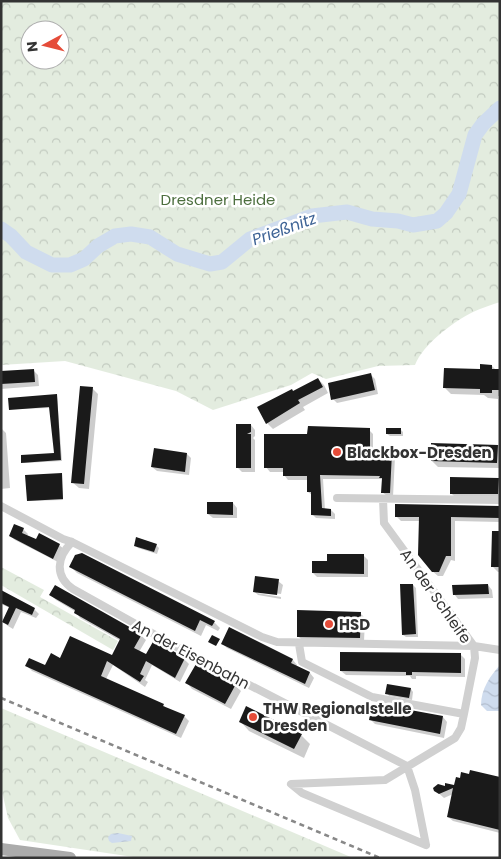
<svg xmlns="http://www.w3.org/2000/svg" width="501" height="859" font-family="Poppins,sans-serif">
<style>
.forest{fill:url(#forest-crowns);fill-rule:evenodd}
.water{fill:url(#water-waves)}
.shadow{fill:#0003}
.lines{fill:none;stroke-linecap:round;stroke-linejoin:round}
.river{stroke:#cfdcee;stroke-width:15}
.building{fill:#1a1a1a}
.minor{stroke:#d0d0d0;stroke-width:8}
.primary{stroke:#ababab;stroke-width:12}
.rail{stroke:#888;stroke-width:2.5;stroke-dasharray:5 4;stroke-linecap:butt}
.poi-dot{fill:#e54c39;stroke:#fff;stroke-width:2}
.labels{text-anchor:middle;dominant-baseline:central;stroke-width:5;stroke-linejoin:round;paint-order:stroke}
.park-label{font-size:15px;fill:#4d6f3f;stroke:#fff}
.poi-label{font-size:15px;font-weight:bold;fill:#333;stroke:#fff;text-anchor:start}
.street-label{font-size:15px;fill:#333;stroke:#fff}
.water-label{font-size:16px;font-style:italic;fill:#3f6496;stroke:#fff}
</style>
<defs>
<pattern id="forest-crowns" width="20" height="18" patternUnits="userSpaceOnUse" patternTransform="scale(1.25)"><rect width="20" height="18" fill="#e3ecdf"/><path d="M2 6a3 3 0 1 1 6 0M12 15a3 3 0 1 1 6 0" fill="none" stroke="#c3cbc0"/></pattern>
<pattern id="water-waves" width="16" height="10" patternUnits="userSpaceOnUse" patternTransform="scale(1.25)"><rect width="16" height="10" fill="#cfdcee"/><path d="M0 5q4-4 8 0t8 0" fill="none" stroke="#b2bdcd"/></pattern>
</defs>
<rect width="100%" height="100%" fill="#fff"/>
<!-- forest -->
<path class="forest" d="M1,1H500V302C491,305 481,308 473,312C453,322 423,344 415,365L378,366L326,379L312,373L291,385L213,410L176,391L65,361L1,365ZM30,30H60V60H30Z
M1,567L44,590L40,597L118,641L113,650L1,585Z
M1,708L353,858H140L20,840L8,818L1,787Z"/>
<!-- water -->
<path class="water" d="M500,665V711H487L481,705C481,689 490,676 500,665Z
M118,833L132,836L131,841L112,843L109,841L108,837L111,834Z"/>
<!-- shadow -->
<path class="shadow" d="M492,366L496,370H500V396H498V399L488,398L484,395L451,394L445,388Z
M33,370L38,375L39,386L1,389V372Z
M371,375L375,379L378,394L337,403L333,399Z
M318,379L324,385L328,393L303,407L305,410L273,429L267,423L294,392Z
M92,388L98,394L89,489L79,488L72,482Z
M57,396L62,461L24,463L23,462L55,454L51,408L10,409Z
M237,425H251L255,430V436L253,438L255,440V472H242L237,467Z
M1,428L6,433L10,488L1,489Z
M400,429L403,432V436H390L387,434Z
M369,430L373,434V452L391,453L395,457L393,497L387,496L382,492L383,479H323L325,510H331L335,514V519L316,518L312,514V495L308,492V480H288L284,475V472H270L266,467L309,436Z
M432,444L500,445V468L438,467L432,461Z
M187,454L191,458L189,475L157,471L152,467Z
M61,474L63,500L28,501Z
M498,479L500,481V498H456L451,493Z
M233,503L237,508V518H213L208,514Z
M500,507V522L455,521V561L451,560L443,576H438L432,571L420,521H401L396,516Z
M23,529L28,534L27,536L36,541L59,545L64,549L58,562L15,540L10,536Z
M500,532V572H498L493,567Z
M135,545H156L159,548L157,554L138,548Z
M364,556L368,560V577H317L313,573Z
M71,567L214,622L220,628L218,631L206,625L201,636L77,573Z
M278,581L283,585L281,594L257,591V593L281,597V599L258,595L254,591Z
M413,585L416,588L418,637H406L403,635Z
M488,585L492,590L493,598L458,599L454,594Z
M1,592L34,609L39,614L36,618L21,612L13,629L8,626L3,622L10,608L1,604Z
M51,595L141,635L146,640L139,652L147,656L184,659L189,664L180,682L152,665L145,680L148,682L145,687L113,665L106,679L163,705L167,709L184,716L189,721L181,738L32,671L27,666L46,667L61,659L112,656L121,641L80,618L76,612L56,600Z
M360,613L365,618L364,642L303,641L298,636Z
M230,629L293,660L297,665L296,667L310,673L314,678L309,688L227,648L222,643Z
M461,655L465,659V677L416,676V679H412L410,676L346,675L341,671Z
M187,683L235,685L241,691L231,709L192,689Z
M411,689L413,692L412,700L389,696L387,693Z
M373,704L443,717L447,722L444,738L375,724L370,719Z
M240,721L301,735L310,744L304,758L249,731Z
M500,778V833L453,821L448,817L453,794L444,798L435,790Z"/>
<g class="lines">
<!-- river -->
<path class="river" d="M1,229L11,236L26,252L52,265H70L84,259L98,246L115,236L131,234L150,237L177,254L210,264L222,262L250,239L312,216L347,212L372,219L398,221L413,225L437,221L446,213L459,194L475,135L483,124L500,108"/>
</g>
<!-- building -->
<path class="building" d="M480,364L492,365V369H500V390H492V393H480V389L443,388L444,368L480,369Z
M34,369L35,382L1,384V371Z
M371,373L375,390L331,400L328,383Z
M318,378L323,387L298,400L300,403L266,424L257,407L292,389L293,391Z
M80,386L93,387L84,484L71,483Z
M57,394L61,460L21,463V455L54,453L49,407L9,410L8,398Z
M236,424H251V432L247,434H251V468H236Z
M308,426L370,428V451L392,452L390,493H381L382,478H379L380,476L320,475L322,508L331,509V516L311,515V492H307V476H283V468H264V434H307Z
M386,428H401V434H386Z
M431,443L498,445L497,463L431,461Z
M154,448L187,453L185,472L151,467Z
M62,473L63,499L27,501L25,475Z
M450,477L499,478L498,494H450Z
M207,502H233V515L207,514Z
M395,504L500,506V518L451,517V556H446L439,572H432L418,555L419,517H395Z
M14,524L24,528L22,533L36,539L39,533L60,544L53,559L9,536Z
M492,531H500V567H491Z
M136,537L157,544L154,552L134,546Z
M82,553L215,621L212,626L200,620L195,631L69,567L75,555Z
M327,554H364V574L312,573V561H327Z
M255,576L279,579L277,595L253,592Z
M400,584H413L416,634L402,635Z
M488,584L489,594L453,595L452,585Z
M55,585L142,634L134,648L146,654L154,640L185,658L175,678L146,661L140,674L144,676L140,682L107,661L101,676L164,704L163,706L185,715L176,734L25,666L29,658L45,665L51,653L60,658L70,636L112,655L120,639L74,613L75,610L49,595Z
M1,590L35,608L32,615L16,608L8,625L2,622L9,607L1,603Z
M297,610L361,612L360,638L297,637Z
M229,627L293,659L291,663L310,672L305,684L221,644Z
M212,635L220,639L216,646L208,642Z
M340,652L461,653V673L412,672V675H406V672L340,671Z
M196,664L236,684L225,704L185,683Z
M387,684L411,688L409,698L385,694Z
M372,703L443,716L440,734L369,720Z
M246,706L302,734L294,749L239,722Z
M470,770L500,777V830L447,817L453,788L439,794L434,791L433,788L438,784L445,786V783L454,785L456,777L460,778L461,772L469,774Z"/>
<g class="lines">
<!-- minor -->
<path class="minor" d="M337,498L500,500
M383,499L384,523L474,646
M1,506L63,539L72,542L262,637L277,642L474,646L500,650
M72,542C57,557 54,576 73,589L193,656L407,766L415,790L426,845
M299,644L302,662L372,697L464,714
M426,845L302,793L291,784L385,780L455,738L461,728L464,714L475,658L474,646"/>
<!-- primary -->
<path class="primary" d="M1,849L70,858"/>
<!-- rail -->
<path class="rail" d="M1,698L380,858"/>
</g>
<!-- markers -->
<g class="poi-dot">
<circle cx="337" cy="452" r="5"/>
<circle cx="329" cy="624" r="5"/>
<circle cx="253" cy="717" r="5"/>
</g>
<g class="labels">
<!-- park labels -->
<g class="park-label">
<text x="218" y="199">Dresdner Heide</text>
</g>
<!-- poi labels -->
<g class="poi-label">
<text x="347" y="452">Blackbox-Dresden</text>
<text x="339" y="624">HSD</text>
<text x="263" y="708">THW Regionalstelle<tspan x="263" dy="17">Dresden</tspan></text>
</g>
<!-- street labels -->
<g class="street-label">
<text transform="translate(436 596) rotate(55)">An der Schleife</text>
<text transform="translate(191 654) rotate(28)">An der Eisenbahn</text>
</g>
<!-- water labels -->
<g class="water-label">
<text transform="translate(284 229) rotate(-20)">Prießnitz</text>
</g>
</g>
<!-- border -->
<rect width="501" height="859" fill="none" stroke="#333333" stroke-width="5"/>
<!-- north arrow -->
<g transform="translate(45 45) rotate(263)"><circle r="24" fill="#ffffff" stroke="#adadad"/>
<path d="M0-4L9 19L0 12L-9 19Z" fill="#e54c39"/>
<text y="-8" font-size="14" font-weight="bold" text-anchor="middle" fill="#333333">N</text>
</g>
</svg>
